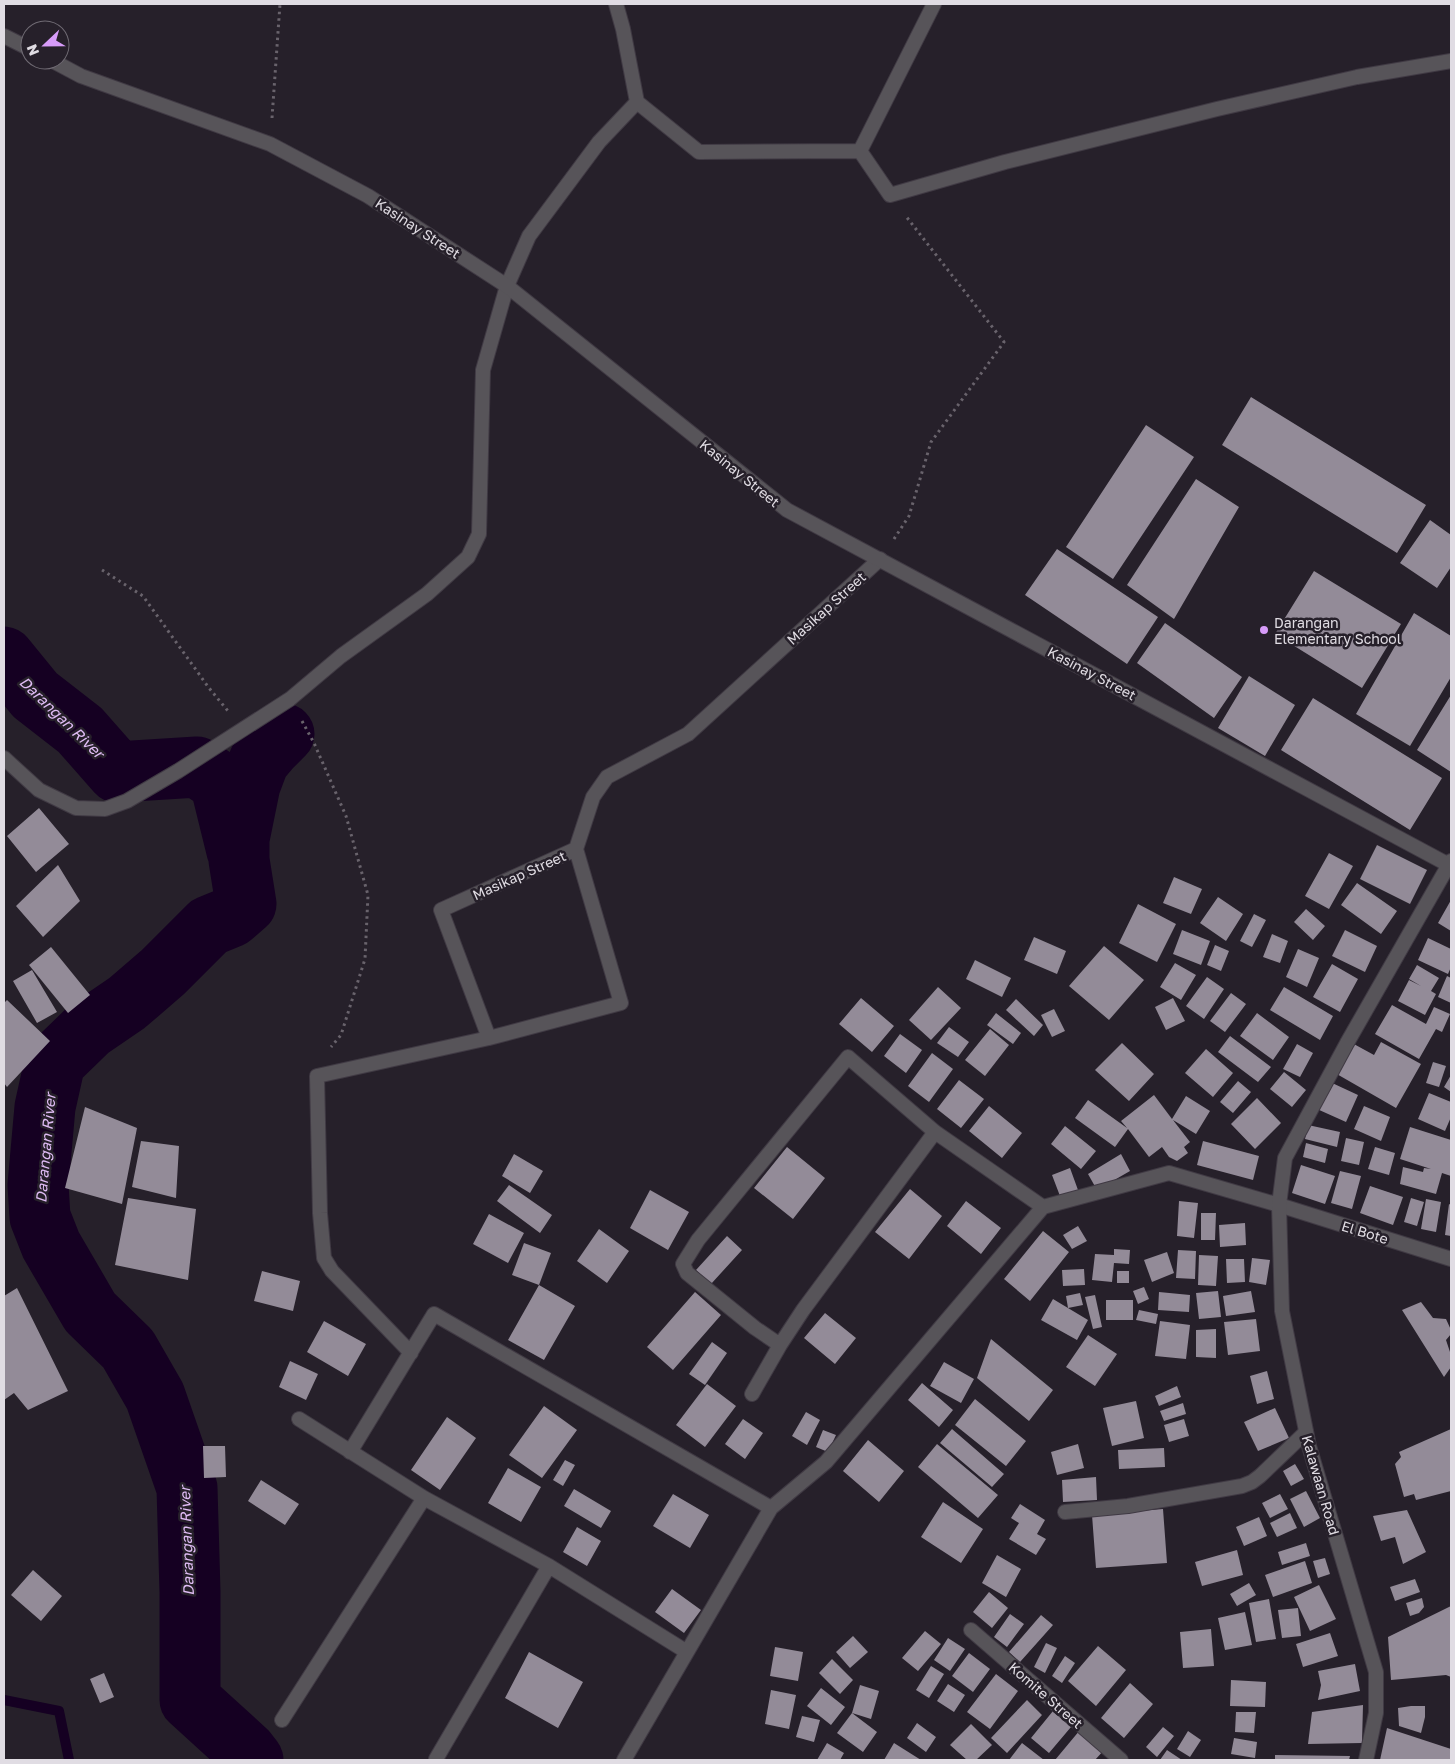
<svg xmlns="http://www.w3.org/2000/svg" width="1455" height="1764" font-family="'Golos Text',sans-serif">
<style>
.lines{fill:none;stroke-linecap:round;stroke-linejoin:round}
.stream{stroke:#150022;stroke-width:10}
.river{stroke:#150022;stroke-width:61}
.building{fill:#938b98}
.minor-casing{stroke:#403a44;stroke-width:16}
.tertiary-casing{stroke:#403a44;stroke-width:16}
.path{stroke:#69636c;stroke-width:3;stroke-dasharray:2.5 4;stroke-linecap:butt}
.minor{stroke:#575459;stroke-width:14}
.tertiary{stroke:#575459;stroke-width:14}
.poi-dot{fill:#d79bf9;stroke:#26202a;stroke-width:2}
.labels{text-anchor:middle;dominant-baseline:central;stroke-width:5;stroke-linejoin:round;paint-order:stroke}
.street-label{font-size:14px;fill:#e0dce3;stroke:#26202a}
.poi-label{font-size:14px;fill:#e0dce3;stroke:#26202a;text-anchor:start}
.water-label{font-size:15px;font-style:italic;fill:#dfbcf4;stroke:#26202a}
</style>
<rect width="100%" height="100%" fill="#26202a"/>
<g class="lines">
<!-- stream -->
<path class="stream" d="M4,1700L59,1711L69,1760"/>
<!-- river -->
<path class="river" d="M4,657L35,695L80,730L117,772L197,767L220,782L237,851
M253,1760L246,1751L190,1700V1592L187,1488L155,1396L128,1349L90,1312L51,1245L40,1217L38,1185L45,1107L55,1062L89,1029L127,1003L163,972L209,926L231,917L246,904L239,860V839L250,785L259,761L270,748L284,734"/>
</g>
<!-- building -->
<path class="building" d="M1251,397L1426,505L1397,553L1222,445Z
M1146,425L1194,457L1113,579L1066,547Z
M1196,479L1239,507L1174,619L1127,585Z
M1430,520L1451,535V567L1437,588L1400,563Z
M1057,549L1158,617L1127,664L1025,595Z
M1314,571L1401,624L1362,688L1275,634Z
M1414,613L1451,636V677L1410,746L1356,714Z
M1165,623L1242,677L1214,718L1137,663Z
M1249,676L1295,705L1265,756L1218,728Z
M1451,695V772L1417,750Z
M1313,698L1442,778L1410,830L1281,750Z
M39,808L69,844L36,872L7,836Z
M1377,845L1427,870L1410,904L1360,879Z
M1329,853L1353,866L1329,909L1305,896Z
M58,865L80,901L43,937L16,906Z
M1174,877L1202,889L1191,914L1163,903Z
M1357,883L1397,911L1381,934L1341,905Z
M1218,897L1243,914L1226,941L1200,923Z
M1451,900V931L1438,923Z
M1138,904L1176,924L1157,962L1119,943Z
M1306,909L1325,926L1313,940L1294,922Z
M1254,914L1266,920L1252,947L1240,941Z
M1182,930L1210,941L1201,965L1173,954Z
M1345,930L1377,946L1365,972L1332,956Z
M1272,934L1288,941L1280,963L1263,957Z
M1034,937L1066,951L1057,974L1024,960Z
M1428,938L1451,949V967L1448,974L1418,960Z
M1215,945L1229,951L1221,971L1207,965Z
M1104,946L1144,980L1109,1020L1069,986Z
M51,947L90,995L68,1013L29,965Z
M1298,949L1319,958L1307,987L1286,977Z
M975,960L1011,978L1002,997L966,979Z
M1175,963L1196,975L1181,1000L1160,987Z
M1332,964L1358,979L1340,1012L1313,997Z
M1417,965L1439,978L1431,991L1436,994L1425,1015L1398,1001L1409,980L1421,986L1409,979Z
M32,970L57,1012L37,1023L13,981Z
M1447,976L1451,978V1003L1438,997Z
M1207,977L1224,989L1204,1019L1186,1006Z
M938,987L961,1008L931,1040L909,1020Z
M1284,987L1333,1016L1320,1040L1270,1010Z
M1231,993L1246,1004L1225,1032L1210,1021Z
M861,998L894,1026L872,1052L839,1024Z
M1173,998L1185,1021L1166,1030L1155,1007Z
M1016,999L1043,1025L1034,1036L1006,1010Z
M7,1000L50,1041L7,1087L4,1083V1003Z
M1392,1005L1426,1024L1434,1007L1450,1014L1442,1032L1436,1029L1419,1059L1375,1034Z
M1054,1009L1065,1031L1052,1037L1041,1015Z
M996,1013L1021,1033L1013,1044L987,1025Z
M1257,1013L1289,1037L1273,1060L1240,1036Z
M949,1027L969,1042L958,1057L937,1043Z
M990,1029L1009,1045L985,1076L965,1060Z
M900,1034L922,1050L906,1073L884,1056Z
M1230,1036L1271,1067L1258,1082L1218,1052Z
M1381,1042L1421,1064L1396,1108L1335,1073L1352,1043L1374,1055Z
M1122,1043L1154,1074L1129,1101L1095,1070Z
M1297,1044L1313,1053L1300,1077L1283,1069Z
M1206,1049L1233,1073L1213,1097L1185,1073Z
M932,1053L953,1069L929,1102L908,1086Z
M1433,1062L1446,1066L1439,1087L1426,1083Z
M1284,1072L1306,1090L1292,1107L1270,1089Z
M1451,1075V1092L1444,1087Z
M959,1080L984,1099L961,1128L937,1109Z
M1238,1081L1251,1092L1233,1113L1220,1102Z
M1330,1082L1358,1095L1346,1122L1317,1109Z
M1429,1093L1451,1102V1117L1445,1131L1418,1119Z
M1154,1095L1172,1119L1186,1096L1210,1111L1196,1134L1173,1120L1190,1142L1184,1147L1188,1153L1177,1161L1169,1157L1162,1147L1149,1157L1128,1129L1115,1147L1075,1118L1088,1100L1127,1128L1121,1121Z
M1257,1098L1281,1123L1255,1149L1231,1124Z
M989,1106L1022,1133L1002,1158L969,1131Z
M1364,1106L1390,1117L1381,1141L1354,1129Z
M85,1107L137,1128L122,1204L65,1188Z
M1308,1125L1340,1132L1337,1147L1305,1139Z
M1065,1126L1096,1151L1081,1169L1051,1144Z
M1410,1127L1451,1140V1176L1442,1173L1436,1194L1400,1184L1403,1167L1423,1172L1424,1168L1431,1169L1400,1159Z
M1346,1138L1364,1142L1359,1165L1341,1161Z
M141,1141L179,1146L176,1198L132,1187Z
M1203,1141L1259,1156L1253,1180L1197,1165Z
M1306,1143L1328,1149L1325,1163L1303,1157Z
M787,1147L825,1178L793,1219L754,1188Z
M1375,1147L1395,1153L1389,1175L1368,1169Z
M514,1154L543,1171L530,1193L502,1176Z
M1121,1154L1130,1171L1097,1190L1088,1174Z
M1301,1165L1335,1176L1325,1204L1292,1193Z
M1070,1168L1078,1190L1060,1196L1052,1175Z
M1340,1171L1361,1176L1352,1209L1331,1203Z
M509,1185L552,1215L540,1233L497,1201Z
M1370,1186L1403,1197L1393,1225L1360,1213Z
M910,1189L942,1216L909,1259L875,1232Z
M650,1190L689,1212L668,1250L630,1228Z
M128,1198L196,1209L188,1280L115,1265Z
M1411,1198L1424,1202L1417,1226L1404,1222Z
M1426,1199L1441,1202L1436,1232L1421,1229Z
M966,1201L1001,1228L981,1254L947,1226Z
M1179,1201L1198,1203L1194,1238L1177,1236Z
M1449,1204L1451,1205V1236L1445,1235Z
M1201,1213H1216L1215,1240H1201Z
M489,1214L524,1233L508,1263L473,1244Z
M1245,1223L1246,1245L1220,1247L1219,1225Z
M1078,1226L1087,1241L1072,1249L1063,1235Z
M599,1229L629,1251L607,1283L577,1261Z
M1043,1231L1069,1252L1030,1301L1004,1279Z
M727,1236L742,1250L711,1284L696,1270Z
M524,1243L551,1253L539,1285L512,1275Z
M1114,1249L1130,1250L1129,1264L1114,1263L1112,1282L1092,1280L1095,1254L1114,1255Z
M1178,1250L1196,1251L1195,1279L1176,1278Z
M1167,1252L1174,1273L1152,1282L1144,1260Z
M1199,1255L1218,1256L1216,1286L1198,1285Z
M1252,1258L1270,1260L1266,1285L1249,1282Z
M1226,1259H1244L1245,1282L1227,1283Z
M1084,1269L1085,1285L1063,1286L1062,1270Z
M262,1271L300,1281L293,1311L254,1301Z
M1117,1271H1129V1283H1117Z
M539,1285L575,1306L544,1360L508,1340Z
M1144,1287L1149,1299L1138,1304L1133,1291Z
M17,1288L68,1391L28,1410L14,1393L4,1400V1296Z
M1218,1291L1221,1317L1199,1319L1196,1293Z
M1251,1291L1255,1312L1226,1316L1223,1296Z
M695,1292L721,1315L673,1370L647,1347Z
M1159,1292L1190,1295L1189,1312L1158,1310Z
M1080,1293L1083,1305L1068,1308L1066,1296Z
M1095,1295L1102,1327L1093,1329L1085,1297Z
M1053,1299L1088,1320L1077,1340L1041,1320Z
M1106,1300H1133V1320H1106Z
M1421,1302L1433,1318L1446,1319L1451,1330V1334L1446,1340L1451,1355V1367L1444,1377L1402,1310Z
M1139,1310L1158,1314L1156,1324L1136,1320Z
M825,1313L856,1338L835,1364L804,1338Z
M1256,1319L1260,1351L1228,1355L1224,1322Z
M324,1321L366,1344L348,1376L307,1352Z
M1160,1321L1190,1325L1186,1359L1155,1356Z
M1216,1329V1358L1196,1357V1330Z
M1088,1335L1117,1354L1095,1386L1066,1367Z
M991,1339L1053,1390L1029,1421L977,1378Z
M712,1342L727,1353L705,1385L689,1374Z
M290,1361L318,1374L306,1400L279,1387Z
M944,1362L974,1379L961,1403L930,1386Z
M1267,1371L1274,1399L1257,1404L1250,1376Z
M922,1383L953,1410L939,1427L908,1400Z
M707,1384L736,1406L705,1447L676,1425Z
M1177,1386L1181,1397L1159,1406L1155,1396Z
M975,1399L1026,1441L1006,1466L955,1425Z
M1136,1401L1144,1438L1112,1446L1103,1408Z
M1183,1403L1186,1414L1164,1421L1160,1411Z
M544,1406L577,1430L542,1478L509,1455Z
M1275,1408L1289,1438L1258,1451L1244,1422Z
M806,1412L820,1420L807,1445L792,1436Z
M447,1417L476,1438L440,1490L411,1470Z
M743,1419L763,1433L745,1459L725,1444Z
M1184,1419L1189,1436L1169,1442L1164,1425Z
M952,1429L1004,1474L992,1487L940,1443Z
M1451,1429V1491L1416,1500L1414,1494L1404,1497L1395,1464L1401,1457L1399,1452Z
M823,1430L836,1435L828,1452L816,1447Z
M868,1440L904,1471L879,1502L843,1471Z
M937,1444L998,1495L978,1518L918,1467Z
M1078,1444L1084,1468L1057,1475L1051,1452Z
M203,1446H225L226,1477L204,1478Z
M1164,1448L1165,1467L1119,1469L1118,1450Z
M565,1460L575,1465L563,1486L553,1480Z
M1295,1464L1304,1479L1291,1486L1283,1471Z
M508,1468L541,1487L521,1522L488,1503Z
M1096,1477L1097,1500L1063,1502L1062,1480Z
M261,1480L299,1504L285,1525L248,1501Z
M574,1489L611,1511L601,1528L564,1506Z
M1306,1491L1320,1518L1304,1527L1290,1499Z
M673,1494L709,1515L690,1548L653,1526Z
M1280,1494L1288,1509L1270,1518L1262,1503Z
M943,1502L983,1529L961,1563L921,1537Z
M1020,1504L1045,1520L1037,1534L1046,1539L1036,1555L1009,1539L1019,1523L1011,1518Z
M1163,1509L1167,1563L1096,1568L1092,1515Z
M1407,1510L1426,1552L1403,1564L1395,1537L1381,1541L1373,1516Z
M1290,1513L1297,1528L1277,1537L1270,1523Z
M1259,1517L1267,1536L1244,1546L1236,1527Z
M577,1527L601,1541L587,1566L563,1552Z
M1306,1543L1310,1556L1282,1565L1278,1552Z
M1237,1550L1243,1575L1202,1586L1195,1562Z
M997,1555L1021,1569L1006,1597L982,1583Z
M1325,1558L1330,1574L1318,1578L1313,1561Z
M1305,1561L1312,1583L1273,1597L1265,1575Z
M33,1570L62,1596L41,1621L11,1595Z
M1415,1579L1420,1592L1395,1601L1390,1587Z
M1249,1583L1256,1595L1237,1606L1230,1594Z
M1319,1585L1336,1619L1310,1631L1294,1597Z
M672,1589L701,1610L684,1633L655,1612Z
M989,1592L1008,1608L992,1628L973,1612Z
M1422,1598L1424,1607L1419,1613L1410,1616L1406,1603Z
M1269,1599L1276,1639L1256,1642L1249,1603Z
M1451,1606V1677L1446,1675L1391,1680L1388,1637Z
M1298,1608L1301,1636L1282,1638L1278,1610Z
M1245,1612L1252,1645L1225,1650L1218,1618Z
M1010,1614L1024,1624L1007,1647L994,1637Z
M1041,1615L1053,1625L1020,1662L1009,1652Z
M1211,1629L1214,1666L1183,1668L1180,1632Z
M925,1631L941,1644L918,1671L902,1658Z
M1330,1633L1338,1656L1303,1667L1296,1644Z
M853,1636L868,1652L850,1668L836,1652Z
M948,1638L965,1649L950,1671L934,1660Z
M1046,1643L1057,1648L1045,1673L1034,1667Z
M1098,1646L1126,1670L1096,1706L1068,1681Z
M775,1647L803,1652L798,1681L770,1676Z
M529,1652L583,1682L558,1728L505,1698Z
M969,1653L990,1669L973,1692L952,1676Z
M1065,1656L1075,1663L1062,1683L1052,1676Z
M832,1659L853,1680L840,1694L819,1673Z
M1355,1664L1360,1691L1318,1700L1321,1685L1318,1671Z
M931,1666L944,1674L929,1698L916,1690Z
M104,1673L114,1697L100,1703L90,1679Z
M996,1674L1018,1691L990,1729L967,1712Z
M1231,1680L1266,1682L1265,1707L1230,1706Z
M1130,1683L1153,1704L1124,1738L1101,1718Z
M948,1684L965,1695L954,1712L937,1701Z
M860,1685L879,1691L871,1719L852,1713Z
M821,1688L845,1707L831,1725L807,1706Z
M771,1690L796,1695L789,1729L765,1724Z
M1027,1700L1042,1715L1007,1753L991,1738Z
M1363,1705L1362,1743L1308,1744L1312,1712Z
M1411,1706H1425V1717L1421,1733L1399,1726L1398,1708Z
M1053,1711L1071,1727L1049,1753L1031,1738Z
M1236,1712H1256L1254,1733L1235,1732Z
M852,1713L877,1732L863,1752L837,1733Z
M802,1716L820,1720L814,1742L796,1737Z
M917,1723L936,1737L926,1752L907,1738Z
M971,1724L992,1745L976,1760H967L950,1745Z
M1163,1727L1174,1736L1157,1757L1146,1747Z
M1387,1728L1451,1749L1450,1760H1380Z
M1080,1730L1104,1750L1095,1760H1055Z
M1188,1731L1201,1740L1190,1757L1177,1749Z
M1234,1738L1257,1742L1255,1758L1231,1754Z
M827,1743L844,1753L840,1760H817Z
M894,1743L921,1760H884Z
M1022,1743L1044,1760H1009Z
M1167,1750L1182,1760H1160Z
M1275,1755L1350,1756L1349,1760H1275Z"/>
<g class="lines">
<defs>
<path id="minor" d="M616,4L623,29L637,102L699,152L860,151
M860,151L890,195L1005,162L1217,109L1357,77L1451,61
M860,151L934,4
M4,758L39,790L76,808L105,809L127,801L178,771L290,699L341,656L427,594L468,557L479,534L483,370L507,286L529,236L599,142L637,102
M489,1038L441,910L576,849L593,797L607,777L688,734L880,559
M935,1132L803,1310L780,1345L755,1328L687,1273L683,1264L698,1240L848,1057L935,1132L1043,1207
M411,1353L332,1271L324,1258L320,1213L317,1076L489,1038L621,1003L576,849
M752,1394L780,1345
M299,1419L424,1498L549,1566L687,1652
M350,1452L434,1314L771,1508
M1065,1512L1128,1506L1242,1486L1252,1482L1260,1476L1306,1432
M971,1630L1121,1760
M282,1720L424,1498
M436,1759L549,1566
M624,1760L771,1508L826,1462L1043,1207L1169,1173L1279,1205L1451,1259"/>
<path id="tertiary" d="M4,36L30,49
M51,60L81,76L270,144L368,196L507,286L787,510L1449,865
M1366,1760L1376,1713V1672L1309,1446L1282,1311L1279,1205L1285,1158L1347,1043L1451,861"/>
</defs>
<!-- minor casing -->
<use href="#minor" class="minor-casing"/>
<!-- tertiary casing -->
<use href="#tertiary" class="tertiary-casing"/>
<!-- path -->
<path class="path" d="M272,118L280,4
M894,539L909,516L931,442L1004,342L905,215
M102,570L143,596L209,688L228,711
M302,721L314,743L346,816L368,895L365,959L341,1035L331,1047"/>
<!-- minor -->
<use href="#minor" class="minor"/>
<!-- tertiary -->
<use href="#tertiary" class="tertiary"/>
</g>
<!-- markers -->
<circle class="poi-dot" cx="1264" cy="630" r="5"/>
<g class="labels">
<!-- street labels -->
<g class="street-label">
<text transform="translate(418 228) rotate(33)">Kasinay Street</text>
<text transform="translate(740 473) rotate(39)">Kasinay Street</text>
<text transform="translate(826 608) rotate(-42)">Masikap Street</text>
<text transform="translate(1092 673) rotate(28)">Kasinay Street</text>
<text transform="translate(519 875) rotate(-24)">Masikap Street</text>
<text transform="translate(1365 1232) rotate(17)">El Bote</text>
<text transform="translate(1321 1485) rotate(74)">Kalawaan Road</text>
<text transform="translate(1046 1695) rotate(41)">Komite Street</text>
</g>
<!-- poi labels -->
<g class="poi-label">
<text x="1274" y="622">Darangan<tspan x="1274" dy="16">Elementary School</tspan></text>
</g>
<!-- water labels -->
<g class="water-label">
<text transform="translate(62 717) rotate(44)">Darangan River</text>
<text transform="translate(45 1148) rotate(-85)">Darangan River</text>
<text transform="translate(186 1541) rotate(-92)">Darangan River</text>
</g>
</g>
<!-- border -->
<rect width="1455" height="1764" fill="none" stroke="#e0dce3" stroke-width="10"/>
<!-- north arrow -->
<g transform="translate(45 45) rotate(248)"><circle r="24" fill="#26202a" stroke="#706b74"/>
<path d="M0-4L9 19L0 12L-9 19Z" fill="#d79bf9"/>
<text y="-8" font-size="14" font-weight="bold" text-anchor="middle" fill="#e0dce3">N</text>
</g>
</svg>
